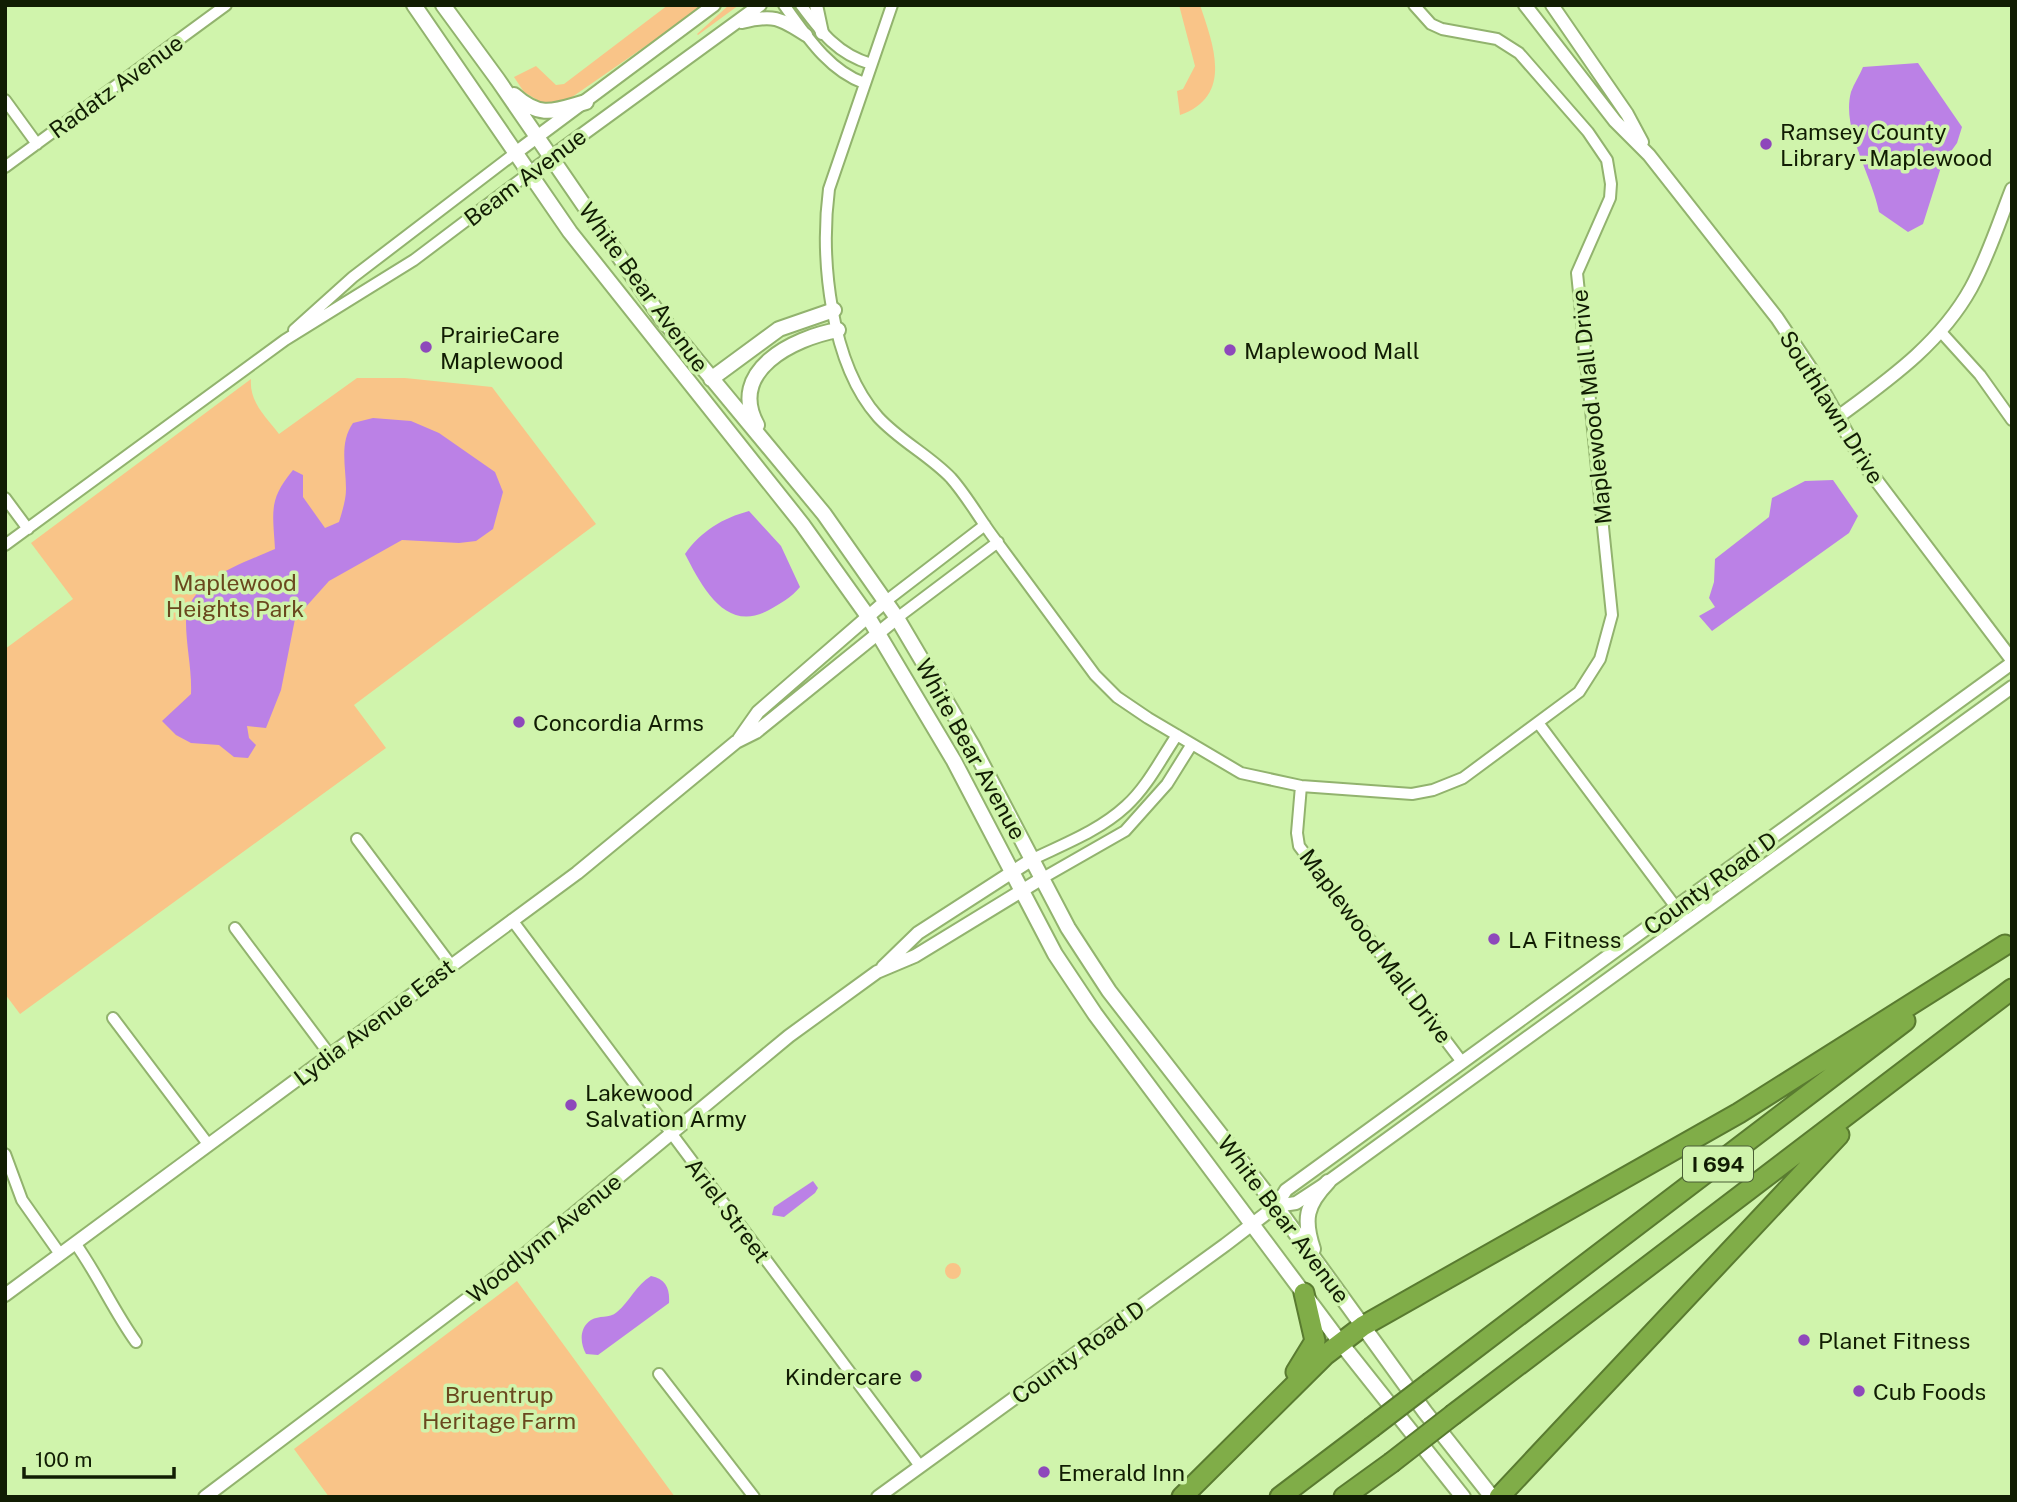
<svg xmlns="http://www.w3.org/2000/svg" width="2017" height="1502" font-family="'Public Sans',sans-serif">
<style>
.green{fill:#f9c488}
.water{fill:#bb81e6}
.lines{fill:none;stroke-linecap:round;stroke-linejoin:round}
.minor-casing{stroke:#92b36e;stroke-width:14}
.tertiary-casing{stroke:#92b36e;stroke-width:16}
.secondary-casing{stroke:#92b36e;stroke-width:18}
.motorway-casing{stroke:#597b30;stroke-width:23}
.minor{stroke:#fff;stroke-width:10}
.tertiary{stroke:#fff;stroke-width:12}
.secondary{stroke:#fff;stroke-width:14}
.motorway{stroke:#80ad48;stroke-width:19}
.motorway-bridge-casing{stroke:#597b30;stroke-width:23;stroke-linecap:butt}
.motorway-bridge{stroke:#80ad48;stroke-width:19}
.poi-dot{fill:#8e48bb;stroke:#d0f4ac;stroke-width:2.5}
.labels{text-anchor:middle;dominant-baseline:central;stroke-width:7;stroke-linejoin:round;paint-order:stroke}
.shield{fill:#d0f4ac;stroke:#4a5e36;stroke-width:2}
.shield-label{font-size:21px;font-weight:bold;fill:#111d03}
.street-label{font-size:23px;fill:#111d03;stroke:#d0f4ac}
.poi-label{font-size:23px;fill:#111d03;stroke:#d0f4ac;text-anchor:start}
.park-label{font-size:23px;fill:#6a481e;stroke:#d0f4ac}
</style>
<rect width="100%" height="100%" fill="#d0f4ac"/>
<!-- green -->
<path class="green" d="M668,5H705L562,104L549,107L524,92L514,77L536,66L556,85L564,84Z
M729,5H739L698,35L697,34Z
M1179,5H1200C1213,44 1234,96 1180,115L1177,91L1183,89L1195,66Z
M357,378H405L492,387L596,524L354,705L386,748L20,1014L5,994V649L73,599L31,543L251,379C249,402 266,417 279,434Z
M945 1271a8 8 0 1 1 16 0a8 8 0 1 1-16 0Z
M517,1281L675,1497H329L294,1449Z"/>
<!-- water -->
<path class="water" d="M1918,63L1962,127L1957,143L1942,164L1923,224L1908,232L1879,212C1872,175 1841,129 1851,92C1854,83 1860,75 1863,67Z
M373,418L411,421L439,433L495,472L503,492L493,529L476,541L459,543L402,540L329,581L295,619L281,690L266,728L247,726L249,738L256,745L248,758L234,757L219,745L191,743L176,735L162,721L191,694C192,669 186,646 186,622C187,580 244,563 275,549C273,512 268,500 293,470L303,475V497L325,528L339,522C342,512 346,500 346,489C346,466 339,443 353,423Z
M1833,480L1858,516L1849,533L1712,631L1699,616L1715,607L1709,598L1714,582L1715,559L1769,517L1772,498L1805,481Z
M749,511L781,546L800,587C791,598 781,603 769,610C726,634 702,587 685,554C701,531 723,518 749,511Z
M813,1181L818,1188L815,1193L784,1217L772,1215L774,1207Z
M651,1276C666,1279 670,1289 669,1303L598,1355L586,1354C580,1343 579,1328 591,1320C599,1315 609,1319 617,1312C630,1301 636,1285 651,1276Z"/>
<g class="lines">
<defs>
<path id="minor" d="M784,5C806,35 828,70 864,83
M801,5C821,32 837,54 871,64
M892,5L829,189C820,258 830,363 878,417C900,441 929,455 951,478C966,495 978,516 991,534C1026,581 1060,628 1095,675L1117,697L1148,718L1241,773L1301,786L1412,794L1433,790L1463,778L1579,692L1600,659L1612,615L1577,273L1610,198L1611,184L1607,160L1588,132L1519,53L1497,39L1442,29L1431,24L1414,5
M5,100L37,144
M5,167L226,5
M294,330L353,277L514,154
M1941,332L1980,375L2012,420
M5,498L28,529
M5,545L285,340L414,260L528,174
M886,601L985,525
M897,618L998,542
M1539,724L1687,922
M1301,786L1297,833L1299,846L1462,1062
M357,839L451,965
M1031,860C1064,844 1099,831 1126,806C1147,787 1161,759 1177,735
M1041,879L1125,831L1167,784L1192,744
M512,920L920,1466
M235,928L330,1055
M113,1018L208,1144
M5,1154L22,1200L60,1254
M75,1243C98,1275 113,1310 136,1342
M659,1374L754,1497"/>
<path id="tertiary" d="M816,5L822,33
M1525,5L1615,121L1649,155L1777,318L1811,369L1864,464L2012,660
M1552,5L1627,114L1642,142
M742,22C773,14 780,18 806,35
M514,154L714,5
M528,174L760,5
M1838,417C1888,380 1940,344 1971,288C1988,257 1999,222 2012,189
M739,739L758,712L886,601
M883,967L918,933L1031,860
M1276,1206L1296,1203L1328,1182L2012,687
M5,1295L577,873L736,742L756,732L897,618
M205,1497L510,1267L789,1036L877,972L915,956L1041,879
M878,1497L1225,1245L1276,1206L1286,1190L2012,663"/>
<path id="secondary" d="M414,5L570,232L802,524L867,615L954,761L1055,954L1095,1014L1340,1342L1463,1497
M443,5L498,80L660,316L824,514L897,618L972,745L1068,928L1109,991L1276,1206L1425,1412L1492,1497
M514,95C541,119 554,111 586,102
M711,379L779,329L834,310
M757,425C727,371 793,338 838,330
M1313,1249C1303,1219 1306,1205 1328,1182"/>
<path id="motorway" d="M1296,1372L1315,1341L1304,1293
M1431,1382L1905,1021
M1454,1414L2012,989
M1182,1497L1325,1355L1363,1326L1739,1113L2005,945
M1280,1497L1371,1428
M1344,1497L1391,1463
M1499,1497L1839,1135"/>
</defs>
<!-- minor casing -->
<use href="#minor" class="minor-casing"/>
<!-- tertiary casing -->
<use href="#tertiary" class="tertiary-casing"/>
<!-- secondary casing -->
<use href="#secondary" class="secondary-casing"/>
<!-- motorway casing -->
<use href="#motorway" class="motorway-casing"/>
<!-- minor -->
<use href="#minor" class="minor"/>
<!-- tertiary -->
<use href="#tertiary" class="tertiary"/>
<!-- secondary -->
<use href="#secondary" class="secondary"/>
<!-- motorway -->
<use href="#motorway" class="motorway"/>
<defs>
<path id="motorway-bridge" d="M1371,1428L1431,1382
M1391,1463L1454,1414"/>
</defs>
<!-- motorway-bridge casing -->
<use href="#motorway-bridge" class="motorway-bridge-casing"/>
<!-- motorway-bridge -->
<use href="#motorway-bridge" class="motorway-bridge"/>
</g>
<!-- markers -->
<g class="poi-dot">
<circle cx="1766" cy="144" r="7"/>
<circle cx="426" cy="347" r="7"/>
<circle cx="1230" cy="350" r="7"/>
<circle cx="519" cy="722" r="7"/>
<circle cx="1494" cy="939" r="7"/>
<circle cx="571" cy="1105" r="7"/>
<circle cx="1804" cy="1340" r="7"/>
<circle cx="916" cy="1376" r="7"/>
<circle cx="1859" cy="1391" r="7"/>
<circle cx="1044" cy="1472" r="7"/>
</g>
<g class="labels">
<!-- shield labels -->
<rect class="shield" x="1683" y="1146.5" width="70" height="35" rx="5"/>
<g class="shield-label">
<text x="1718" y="1164">I 694</text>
</g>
<!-- street labels -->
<g class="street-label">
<text transform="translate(116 86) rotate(-36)">Radatz Avenue</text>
<text transform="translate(525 177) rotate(-37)">Beam Avenue</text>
<text transform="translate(644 287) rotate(54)">White Bear Avenue</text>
<text transform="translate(1591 407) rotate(-96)">Maplewood Mall Drive</text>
<text transform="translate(1832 407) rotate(58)">Southlawn Drive</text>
<text transform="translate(971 749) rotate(61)">White Bear Avenue</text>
<text transform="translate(1710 883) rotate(-36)">County Road D</text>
<text transform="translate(1376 946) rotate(53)">Maplewood Mall Drive</text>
<text transform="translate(374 1022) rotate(-37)">Lydia Avenue East</text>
<text transform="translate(728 1210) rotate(53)">Ariel Street</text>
<text transform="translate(1284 1219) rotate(53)">White Bear Avenue</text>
<text transform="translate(544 1238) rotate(-39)">Woodlynn Avenue</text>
<text transform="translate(1078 1352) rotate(-36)">County Road D</text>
</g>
<!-- poi labels -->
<g class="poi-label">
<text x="1780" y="131">Ramsey County<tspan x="1780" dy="26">Library - Maplewood</tspan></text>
<text x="440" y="334">PrairieCare<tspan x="440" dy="26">Maplewood</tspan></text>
<text x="1244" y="350">Maplewood Mall</text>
<text x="533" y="722">Concordia Arms</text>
<text x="1508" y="939">LA Fitness</text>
<text x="585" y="1092">Lakewood<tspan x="585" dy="26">Salvation Army</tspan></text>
<text x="1818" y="1340">Planet Fitness</text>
<text x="902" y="1376" text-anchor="end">Kindercare</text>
<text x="1873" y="1391">Cub Foods</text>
<text x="1058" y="1472">Emerald Inn</text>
</g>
<!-- park labels -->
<g class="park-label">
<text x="235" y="582">Maplewood<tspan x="235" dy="26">Heights Park</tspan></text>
<text x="499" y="1394">Bruentrup<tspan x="499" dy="26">Heritage Farm</tspan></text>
</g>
</g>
<!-- border -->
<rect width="2017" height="1502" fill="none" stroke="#111d03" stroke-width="14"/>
<!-- scale -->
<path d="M24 1467v10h150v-10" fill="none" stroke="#111d03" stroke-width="3.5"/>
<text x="35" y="1467" font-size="21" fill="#111d03" stroke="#d0f4ac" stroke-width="5" paint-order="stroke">100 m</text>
</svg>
